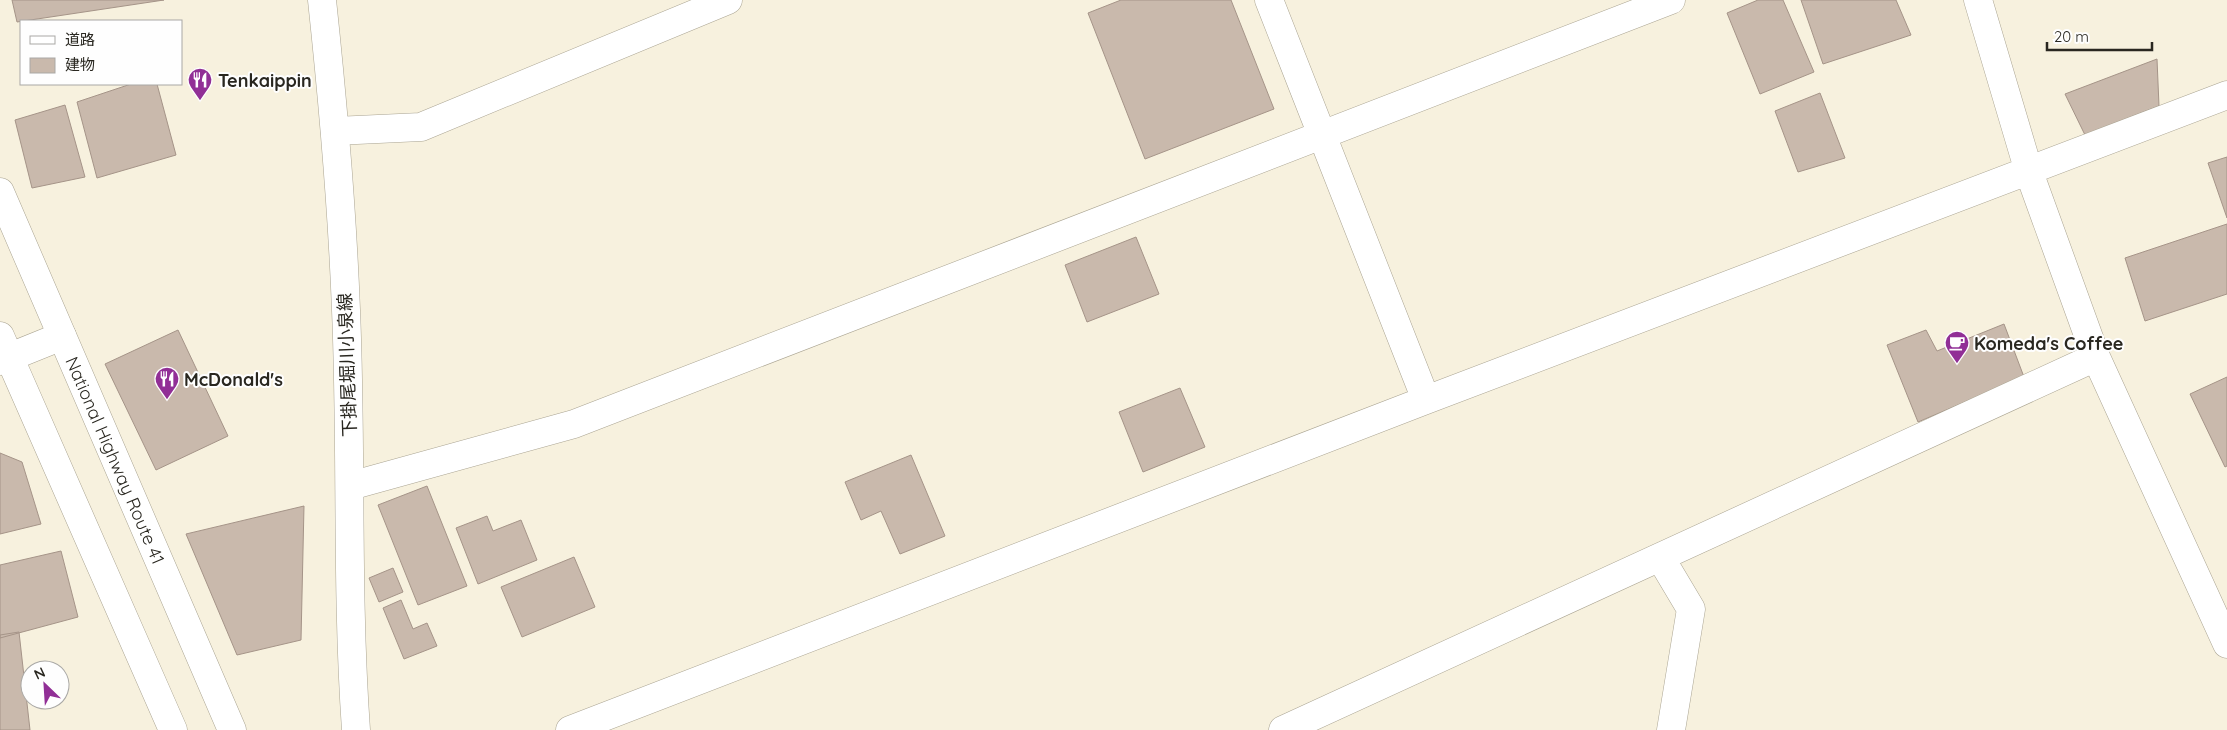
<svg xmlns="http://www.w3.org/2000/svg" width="2227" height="730" font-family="Quicksand,'Noto Sans JP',sans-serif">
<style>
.building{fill:#c9b9ac;stroke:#a59488}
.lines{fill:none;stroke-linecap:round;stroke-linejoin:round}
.minor-casing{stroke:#aaa492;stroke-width:29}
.major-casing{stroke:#aaa492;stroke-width:29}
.highway-casing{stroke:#aaa492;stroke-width:29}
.minor{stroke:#fff;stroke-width:28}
.major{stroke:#fff;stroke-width:28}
.highway{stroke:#fff;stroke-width:28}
.labels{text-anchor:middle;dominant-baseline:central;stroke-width:4;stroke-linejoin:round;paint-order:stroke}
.poi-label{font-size:18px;font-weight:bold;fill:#292720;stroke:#fefefe;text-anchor:start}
.street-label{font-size:18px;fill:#292720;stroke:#fefefe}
</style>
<rect width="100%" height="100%" fill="#f7f1de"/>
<!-- building -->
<path class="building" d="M12,0H164L17,22Z
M1121,0H1231L1274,109L1145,159L1088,13Z
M1758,0H1783L1814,72L1760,94L1727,13Z
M1801,0H1896L1911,35L1823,64Z
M2157,59L2159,106L2085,135L2065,94Z
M131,84H157L176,155L97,178L77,102Z
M1820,93L1845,158L1798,172L1775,111Z
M65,105L85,177L32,188L15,120Z
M2227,157V218L2208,163Z
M2227,224V294L2145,321L2125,258Z
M1136,237L1159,294L1087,322L1065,265Z
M2004,324L2024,377L1918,422L1887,345L1926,330L1937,351Z
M178,330L228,436L156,470L105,364Z
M2227,377V466L2225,467L2190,394Z
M1180,388L1205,447L1143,472L1119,412Z
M0,453L22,462L41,524L0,534Z
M911,455L945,536L900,554L881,511L861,520L845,482Z
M427,486L467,586L418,605L378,505Z
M304,506L301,640L237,655L186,534Z
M487,516L493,531L521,520L537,560L478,584L456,528Z
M61,551L78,617L0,638V565Z
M574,557L595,607L522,637L501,587Z
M393,568L403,592L379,602L369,578Z
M401,600L413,629L427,623L437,646L404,659L383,608Z
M19,632L30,730H0V635Z"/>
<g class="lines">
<defs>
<path id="minor" d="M1269,0L1426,400
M1978,0L2029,172L2096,357L2227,644
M335,131L421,127L728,0
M0,361L62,336
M350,486L574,424L1671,0
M1660,557L1691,609L1671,730
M570,730L1426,400L2227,95
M1283,730L2096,357"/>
<path id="major" d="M322,0C333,103 342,206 346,310C352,450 346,590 356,730"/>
<g id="highway">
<path id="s1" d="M0,192L232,730"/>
<path d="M0,336L173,730"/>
</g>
</defs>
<!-- minor casing -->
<use href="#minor" class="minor-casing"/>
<!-- major casing -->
<use href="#major" class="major-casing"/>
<!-- highway casing -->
<use href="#highway" class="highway-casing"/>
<!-- minor -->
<use href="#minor" class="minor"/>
<!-- major -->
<use href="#major" class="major"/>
<!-- highway -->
<use href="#highway" class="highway"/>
</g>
<!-- icons -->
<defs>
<symbol id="restaurant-pin" viewBox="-11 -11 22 30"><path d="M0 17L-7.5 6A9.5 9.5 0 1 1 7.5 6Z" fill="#912f96" stroke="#fefefe"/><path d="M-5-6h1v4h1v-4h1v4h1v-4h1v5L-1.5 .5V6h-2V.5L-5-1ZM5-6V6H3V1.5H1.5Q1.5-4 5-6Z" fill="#fff"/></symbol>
<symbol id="cafe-pin" viewBox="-11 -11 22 30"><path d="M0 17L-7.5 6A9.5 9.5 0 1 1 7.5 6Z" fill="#912f96" stroke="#fefefe"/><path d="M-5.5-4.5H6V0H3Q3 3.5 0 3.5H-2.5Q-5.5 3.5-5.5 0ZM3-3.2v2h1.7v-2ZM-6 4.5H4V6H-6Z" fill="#fff"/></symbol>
</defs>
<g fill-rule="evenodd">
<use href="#restaurant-pin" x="186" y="66" width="28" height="38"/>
<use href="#cafe-pin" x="1943" y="329" width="28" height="38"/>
<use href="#restaurant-pin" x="153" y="365" width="28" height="38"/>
</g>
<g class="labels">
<!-- poi labels -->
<g class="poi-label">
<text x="218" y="80">Tenkaippin</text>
<text x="1974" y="343">Komeda's Coffee</text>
<text x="184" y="379">McDonald's</text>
</g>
<!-- street labels -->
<g class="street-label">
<text transform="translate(347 365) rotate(-92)">下掛尾堀川小泉線</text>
<text stroke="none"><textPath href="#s1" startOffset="292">National Highway Route 41</textPath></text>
</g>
</g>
<!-- legend -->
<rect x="20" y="20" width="162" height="65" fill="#fefefe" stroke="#a9a8a5"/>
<rect x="30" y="36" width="25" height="8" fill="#ffffff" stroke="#a9a8a5"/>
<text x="65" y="45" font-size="15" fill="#292720">道路</text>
<rect x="30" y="58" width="25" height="15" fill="#c9b9ac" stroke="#a9a8a5"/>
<text x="65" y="70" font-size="15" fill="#292720">建物</text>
<!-- north arrow -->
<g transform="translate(45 685) rotate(335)"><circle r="24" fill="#fefefe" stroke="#a9a8a5"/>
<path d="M0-4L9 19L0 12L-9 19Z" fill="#912f96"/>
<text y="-8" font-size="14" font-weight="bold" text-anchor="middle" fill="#292720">N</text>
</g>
<!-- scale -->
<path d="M2047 42v8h105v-8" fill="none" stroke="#292720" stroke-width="2.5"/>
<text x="2054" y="42" font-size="15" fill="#292720" stroke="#fefefe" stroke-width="4" paint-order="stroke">20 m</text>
</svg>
